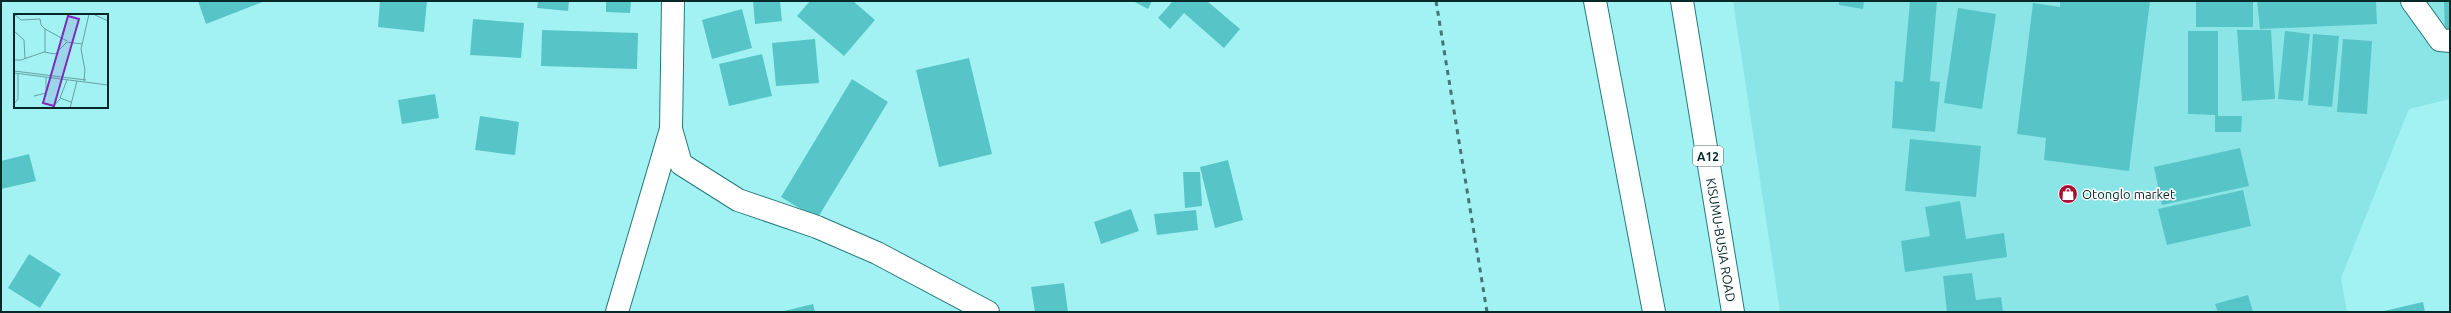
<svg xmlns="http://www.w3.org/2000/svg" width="2451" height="313" font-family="Ubuntu,sans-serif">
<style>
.built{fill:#8be5e6}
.building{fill:#57c5c7}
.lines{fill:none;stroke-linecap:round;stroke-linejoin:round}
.street-casing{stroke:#26797a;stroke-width:24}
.highway-casing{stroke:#26797a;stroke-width:24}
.street{stroke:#fff;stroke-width:22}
.highway{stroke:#fff;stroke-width:22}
.rail{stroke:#427677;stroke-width:3;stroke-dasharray:5 5;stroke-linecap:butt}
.labels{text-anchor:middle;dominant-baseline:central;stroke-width:3;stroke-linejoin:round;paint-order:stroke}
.shield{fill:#fff;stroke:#506869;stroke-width:1}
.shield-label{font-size:12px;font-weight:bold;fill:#052829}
.poi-label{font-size:13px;fill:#052829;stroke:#fff;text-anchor:start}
.street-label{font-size:13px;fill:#052829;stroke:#fff}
.inset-road{fill:none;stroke:#64a1a2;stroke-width:1}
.view{fill:#7b2cbf;fill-opacity:0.15;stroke:#7b2cbf;stroke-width:2}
.inset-edge{fill:none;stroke:#052829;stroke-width:2}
</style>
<rect width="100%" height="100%" fill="#a3f2f3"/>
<!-- built -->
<path class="built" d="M1733,1H2450V99L2409,109L2341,278L2347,312H1780Z"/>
<!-- building -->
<path class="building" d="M198,1H265L206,24Z
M380,1H427L424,32L378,27Z
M538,1H569L568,11L537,8Z
M606,1H631L630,13L606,12Z
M753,1H780L782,21L755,24Z
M810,1H853L875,20L844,56L797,16Z
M1133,1H1152L1148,9Z
M1173,1H1207L1240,29L1224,48L1184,13L1170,29L1158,18Z
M1839,1H1864L1863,9L1839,5Z
M1910,1H1937L1930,81L1940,82L1935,132L1892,128L1895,81L1903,82Z
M2060,1H2150L2129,171L2044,160L2046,138L2017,134L2033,3L2060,7Z
M2196,1H2253V27H2196Z
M2257,1H2376L2377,24L2260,29Z
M2444,1H2450V34H2445Z
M1958,8L1996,14L1982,109L1944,103Z
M742,9L752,48L712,59L702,20Z
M473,19L524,23L521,58L470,55Z
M542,30L638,33L637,69L541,66Z
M2237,30H2271L2275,99L2242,101Z
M2188,31H2218V116H2242L2241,132H2215V115L2188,114Z
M2285,31L2310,34L2303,101L2278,99Z
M2313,34L2339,36L2332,107L2308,105Z
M815,39L819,83L776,86L772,43Z
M2343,39L2372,41L2367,114L2337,112Z
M762,54L772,96L729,106L719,64Z
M969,58L992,154L939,167L916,70Z
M852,79L888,102L817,219L781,197Z
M435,94L439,118L402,124L398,100Z
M480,116L519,122L515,155L475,150Z
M1910,139L1981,146L1976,197L1905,191Z
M2240,148L2249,186L2162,205L2154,167Z
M29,154L36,181L1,189V161Z
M1228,160L1243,220L1215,228L1200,167Z
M1183,172H1200L1202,206L1185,208Z
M2243,190L2251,226L2167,245L2158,209Z
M1960,201L1966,239L2004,233L2007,257L1905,272L1901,241L1930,236L1925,207Z
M1131,209L1139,231L1101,244L1094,222Z
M1196,210L1198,230L1157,235L1154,214Z
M29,254L61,274L40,308L8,288Z
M1972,273L1976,300L2001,297L2003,312H1947L1943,276Z
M1064,283L1068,312H1035L1031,287Z
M2248,295L2253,312H2218L2215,304Z
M2423,302L2425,312H2384V311Z
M813,304L815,312H784V311Z"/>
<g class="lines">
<defs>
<path id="street" d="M673,1L671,129L681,164L738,200L817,227L877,253L988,312
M1595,1L1654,312
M2412,1L2440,40L2450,41
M617,312L671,129"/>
<g id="highway">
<path id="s1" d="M1682,1L1733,312"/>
</g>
</defs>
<!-- street casing -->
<use href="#street" class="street-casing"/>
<!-- highway casing -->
<use href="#highway" class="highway-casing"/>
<!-- street -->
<use href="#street" class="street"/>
<!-- highway -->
<use href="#highway" class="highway"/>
<!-- rail -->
<path class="rail" d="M1436,1L1487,312"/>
</g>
<!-- icons -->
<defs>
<symbol id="shop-disc" viewBox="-11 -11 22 22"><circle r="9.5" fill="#a91135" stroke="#fff"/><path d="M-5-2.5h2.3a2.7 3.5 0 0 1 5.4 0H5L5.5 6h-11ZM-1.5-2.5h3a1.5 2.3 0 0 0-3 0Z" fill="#fff"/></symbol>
</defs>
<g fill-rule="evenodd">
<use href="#shop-disc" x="2057" y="183" width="22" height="22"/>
</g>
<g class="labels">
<!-- shield labels -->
<rect class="shield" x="1693" y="146" width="30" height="20" rx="3"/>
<g class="shield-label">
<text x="1708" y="156">A12</text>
</g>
<!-- poi labels -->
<g class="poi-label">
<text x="2082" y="194">Otonglo market</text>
</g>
<!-- street labels -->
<g class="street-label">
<text stroke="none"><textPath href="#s1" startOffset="242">KISUMU-BUSIA ROAD</textPath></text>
</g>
</g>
<!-- overview -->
<g transform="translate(14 14)">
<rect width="94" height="94" fill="#a3f2f3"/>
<path class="inset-road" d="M0,0L7,6L26,5L27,11L31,15V38M79,0L94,7M31,15L53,27M0,17L10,26L11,45M0,46H7L30,38L41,40L53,28L68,30M0,57L72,66M0,59L94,71M53,66L46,84L57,88M70,67L71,56L67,35L75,0M20,82L32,79V63M0,90L4,85V60M38,94L46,85M56,94L63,67"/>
<path class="view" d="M54,2L65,5L40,92L29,89Z"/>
<rect width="94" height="94" class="inset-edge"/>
</g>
<!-- border -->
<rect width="2451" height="313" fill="none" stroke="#052829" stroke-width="4"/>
</svg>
